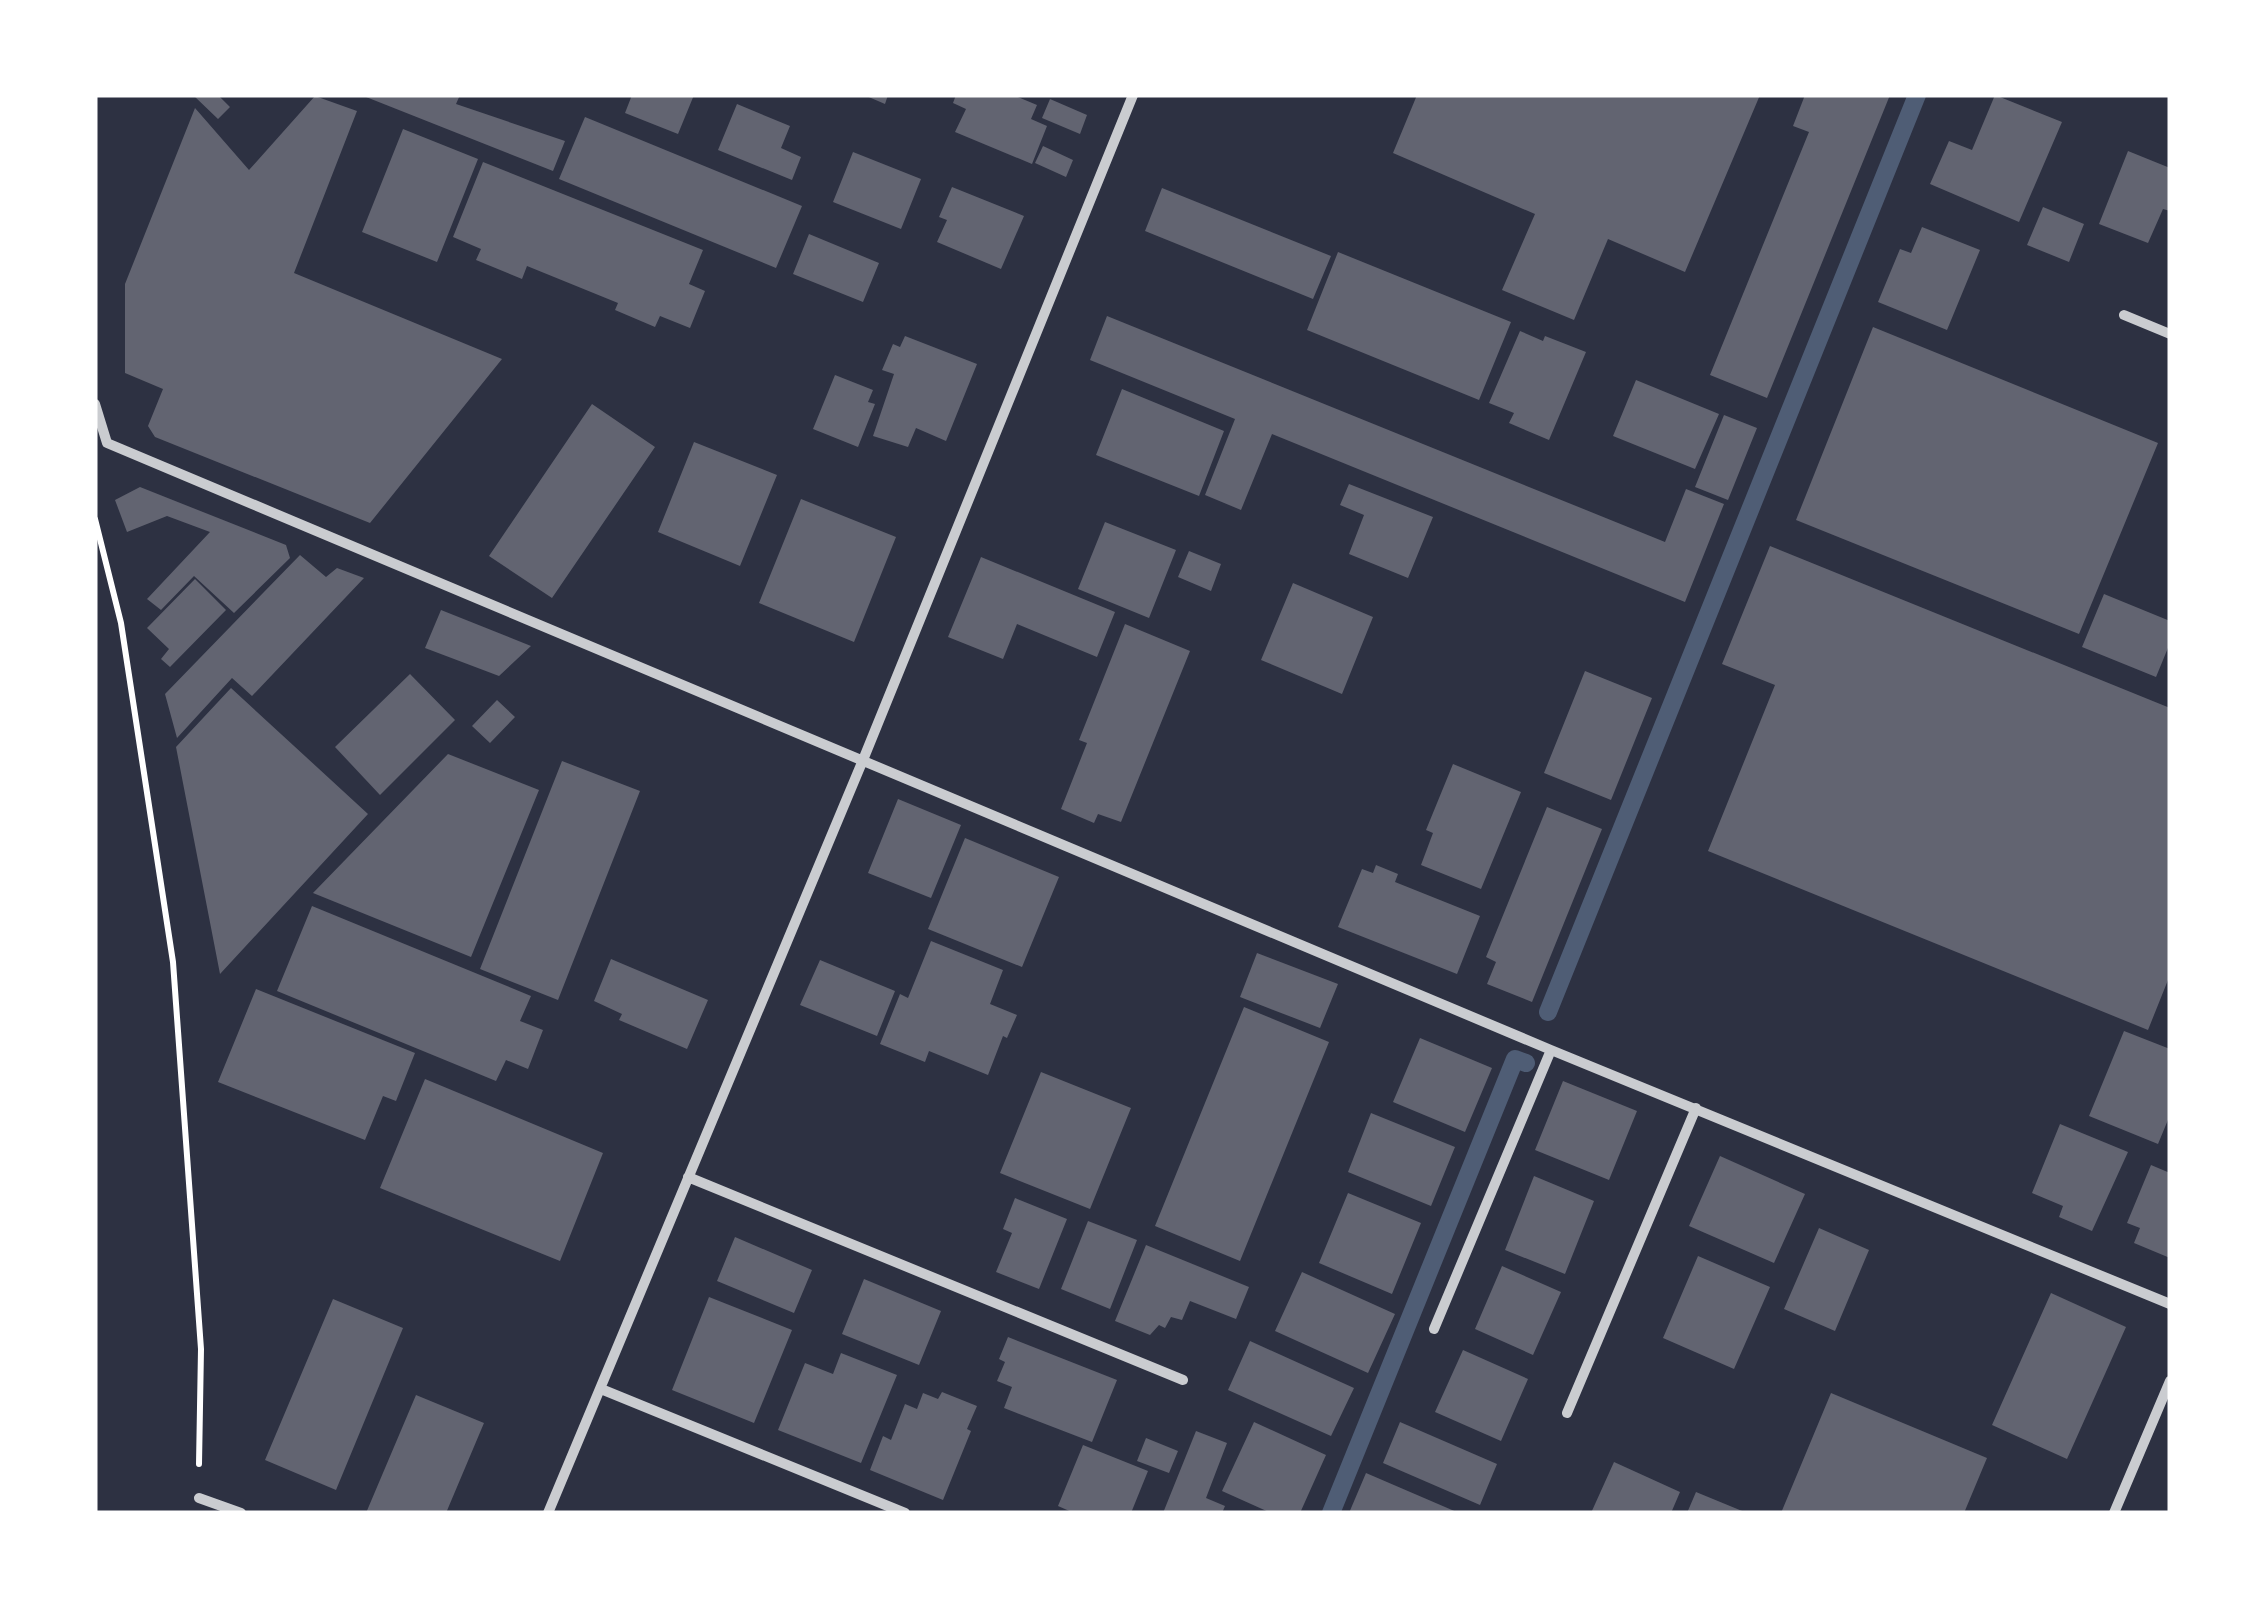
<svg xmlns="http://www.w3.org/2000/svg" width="2265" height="1608" font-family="'Space Grotesk',sans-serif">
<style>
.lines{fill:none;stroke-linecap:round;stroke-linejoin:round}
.stream{stroke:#4f5d75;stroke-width:18}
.building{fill:#626471}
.path{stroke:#fff;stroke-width:6}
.minor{stroke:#caccd0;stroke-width:10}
</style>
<rect width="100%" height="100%" fill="#2d3142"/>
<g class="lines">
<!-- stream -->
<path class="stream" d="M1548,1012L1917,95
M1331,1513L1515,1059L1526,1063"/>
</g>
<!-- building -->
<path class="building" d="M193,95H218L230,107L218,119Z
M361,95H460L456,104L565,141L553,171Z
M632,95H694L678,134L625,113Z
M864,95H888L885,104Z
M956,95H1013L1037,105L1031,119L1047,126L1032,164L955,132L966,109L953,103Z
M1417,95H1760L1685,272L1608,239L1574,320L1502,290L1535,214L1393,153Z
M1805,95H1890L1767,398L1710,375L1809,132L1793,126Z
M1995,95L2062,122L2019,222L1930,184L1949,141L1972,150Z
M315,96L357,111L294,273L502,359L370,523L155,437L148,426L163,389L125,373V284L195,108L249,170Z
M1050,99L1087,115L1080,134L1042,118Z
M737,104L790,126L781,148L801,157L792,180L718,150Z
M585,117L802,206L776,268L559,179Z
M403,129L478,159L437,262L362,232Z
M1043,146L1073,160L1066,177L1035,163Z
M2128,151L2170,168V211L2163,209L2148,243L2099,224Z
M853,152L921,179L901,229L833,202Z
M483,162L703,250L689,284L705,291L690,328L660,316L655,327L615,310L618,303L527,266L522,279L476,260L481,249L453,237Z
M952,187L1024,216L1001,269L937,242L947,220L939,217Z
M1162,188L1331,256L1313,299L1145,231Z
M2043,207L2084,224L2069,262L2027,245Z
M1922,227L1980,250L1947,330L1878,302L1900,249L1911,253Z
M809,234L879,263L863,302L793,274Z
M1338,252L1511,322L1479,400L1307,330Z
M1107,316L1665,542L1686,489L1724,504L1685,602L1272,434L1241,510L1205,495L1235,419L1090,360Z
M1873,327L2158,443L2079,634L1796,520Z
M1520,331L1543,341L1545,336L1586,352L1549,440L1509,423L1514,413L1489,403Z
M905,336L977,364L946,441L916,428L908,447L873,436L894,374L882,370L893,344L900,347Z
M835,375L873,390L868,402L875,404L858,447L813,429Z
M1636,380L1719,414L1695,469L1613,436Z
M1122,389L1224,431L1199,496L1096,455Z
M592,404L655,447L552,598L489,556Z
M1724,415L1757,428L1728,500L1695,487Z
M694,442L777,475L740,566L658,532Z
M1349,484L1433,517L1408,578L1349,554L1364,515L1340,505Z
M140,487L286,545L290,558L234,613L194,576L161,610L147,599L210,532L167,516L127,532L115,500Z
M801,499L896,537L854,642L759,603Z
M1105,522L1176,550L1149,618L1078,589Z
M1770,546L2170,708V975L2148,1030L1708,851L1775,685L1722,664Z
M1189,551L1221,564L1211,591L1178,577Z
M300,555L326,577L337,568L364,578L252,696L232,678L177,738L165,694Z
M981,557L1115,612L1097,657L1017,624L1003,659L948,637Z
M195,579L226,610L170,667L161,659L169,649L147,628Z
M1293,583L1373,617L1342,694L1261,660Z
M2104,594L2170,621V643L2156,677L2082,647Z
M441,610L531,646L499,676L425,648Z
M1125,624L1190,651L1121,822L1098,814L1094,823L1061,809L1087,743L1079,740Z
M1585,671L1652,698L1611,800L1544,773Z
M410,674L455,720L380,795L335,747Z
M231,688L368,814L220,974L176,747Z
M497,700L515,717L490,743L472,726Z
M448,754L539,790L471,957L313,893Z
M562,761L640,791L558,1000L480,969Z
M1453,764L1521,792L1481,889L1421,865L1433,833L1426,830Z
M898,799L961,825L931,898L868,873Z
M1547,807L1602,829L1532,1002L1487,984L1496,962L1486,957Z
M965,838L1059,877L1022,967L928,929Z
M1376,865L1398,874L1395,882L1480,916L1457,974L1338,927L1362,869L1373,873Z
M312,906L531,996L520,1021L543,1030L528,1069L506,1060L496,1081L277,991Z
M931,941L1003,970L990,1004L1017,1015L1007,1038L1003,1036L988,1075L929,1051L925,1062L880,1044L900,994L908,998Z
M1257,953L1338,984L1320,1028L1240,997Z
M611,959L708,1000L687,1049L619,1020L622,1014L594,1001Z
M820,960L895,991L877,1036L800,1005Z
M256,989L415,1053L396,1101L383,1096L365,1140L218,1082Z
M1244,1007L1329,1042L1240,1261L1155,1226Z
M2124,1031L2170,1049V1115L2158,1144L2089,1116Z
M1420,1038L1492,1068L1465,1132L1393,1102Z
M1041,1072L1131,1108L1090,1209L1000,1173Z
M425,1079L603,1153L560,1261L380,1188Z
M1563,1081L1637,1111L1609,1180L1535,1150Z
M1371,1113L1455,1147L1431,1206L1348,1172Z
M2060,1124L2128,1152L2092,1231L2059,1217L2063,1206L2032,1193Z
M1720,1156L1805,1194L1774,1263L1689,1226Z
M2151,1165L2170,1173V1258L2134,1243L2140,1228L2127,1223Z
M1534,1176L1594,1201L1565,1274L1505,1250Z
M1348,1193L1421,1223L1392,1294L1319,1263Z
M1015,1198L1067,1219L1039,1289L996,1272L1012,1233L1003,1229Z
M1088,1221L1137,1240L1110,1309L1061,1289Z
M1819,1228L1869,1250L1835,1331L1784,1309Z
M735,1237L812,1270L794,1313L717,1281Z
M1146,1245L1249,1287L1236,1319L1190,1301L1182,1320L1171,1317L1165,1328L1159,1325L1150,1335L1115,1321Z
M1698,1256L1770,1287L1734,1369L1663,1338Z
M1502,1266L1561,1292L1533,1355L1475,1329Z
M1302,1272L1395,1314L1368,1373L1275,1331Z
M864,1279L941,1311L919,1365L842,1334Z
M2051,1293L2126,1327L2067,1459L1992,1425Z
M709,1297L792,1330L754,1423L672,1390Z
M333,1299L403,1328L336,1490L265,1460Z
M1008,1337L1117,1380L1092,1442L1004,1408L1012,1387L997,1381L1005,1362L999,1359Z
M1250,1341L1354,1388L1331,1436L1228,1390Z
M1463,1350L1528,1379L1501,1441L1435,1412Z
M841,1353L897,1375L861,1463L778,1430L805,1363L833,1374Z
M942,1392L977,1406L967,1429L971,1431L943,1500L870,1470L883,1436L891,1440L905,1404L917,1409L923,1393L938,1399Z
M1831,1393L1987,1458L1964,1513H1781Z
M416,1395L484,1423L446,1513H366Z
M1254,1422L1326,1455L1300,1513H1271L1222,1491Z
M1400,1422L1497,1464L1480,1505L1383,1463Z
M1196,1431L1227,1443L1206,1498L1225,1506L1222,1513H1163Z
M1146,1438L1178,1451L1169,1473L1137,1461Z
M1083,1445L1148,1471L1131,1513H1074L1058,1506Z
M1614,1462L1680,1492L1671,1513H1591Z
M1366,1473L1459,1513H1349Z
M1696,1492L1747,1513H1687Z"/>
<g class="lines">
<!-- path -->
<path class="path" d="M95,519L121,623L173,962L201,1349L199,1464"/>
<!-- minor -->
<path class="minor" d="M2124,315L2170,334
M95,404L107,443L1551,1050L2170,1304
M688,1177L1183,1380
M1434,1329L1551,1050
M601,1389L905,1513
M1567,1413L1696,1108
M199,1498L241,1513
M548,1513L863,760L1133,95
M2114,1513L2170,1381"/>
</g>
<!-- border -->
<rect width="2265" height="1608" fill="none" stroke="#ffffff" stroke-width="195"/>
</svg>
